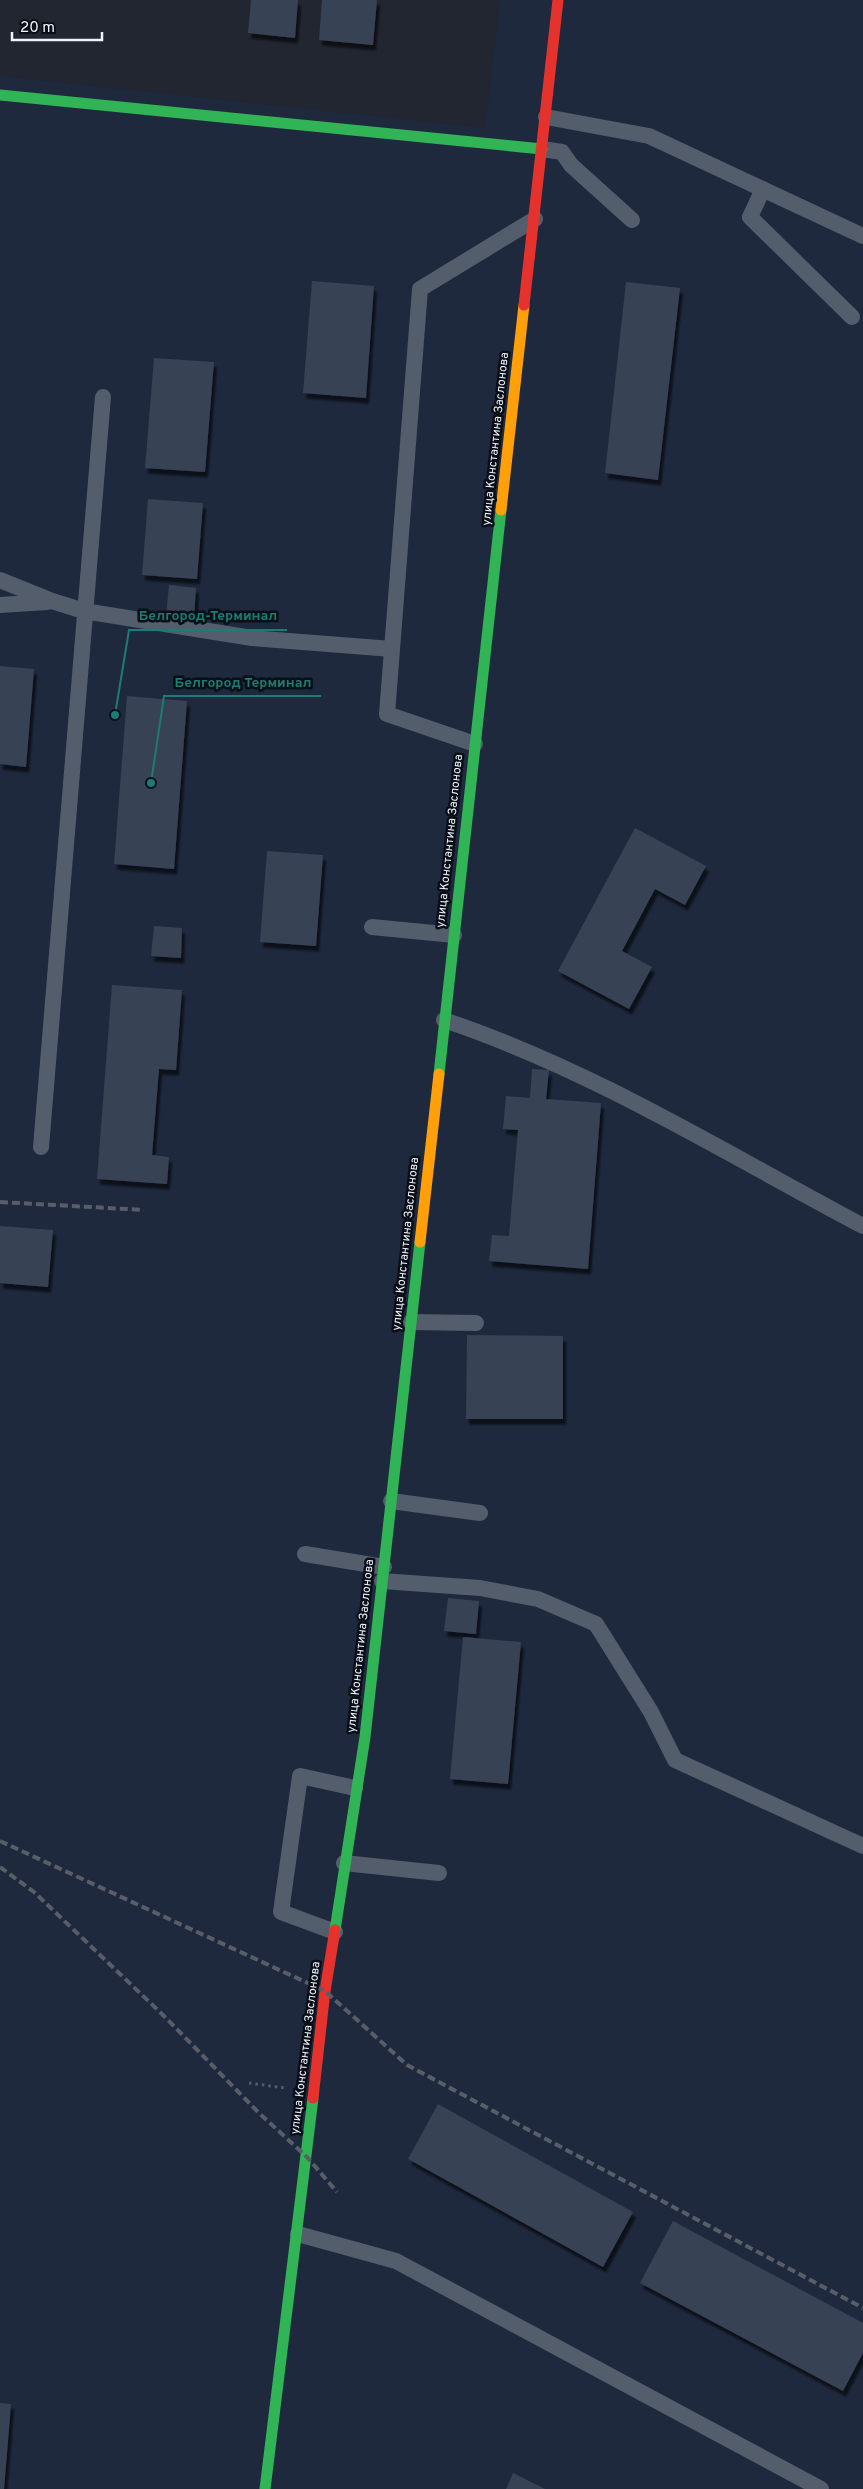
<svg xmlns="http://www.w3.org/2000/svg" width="863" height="2489" font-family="Overpass,sans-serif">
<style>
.built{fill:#1e293e}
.building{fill:#384254;filter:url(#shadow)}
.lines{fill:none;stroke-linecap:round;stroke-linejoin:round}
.path{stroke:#575d67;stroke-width:3;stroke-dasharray:2.5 4;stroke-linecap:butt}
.lane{stroke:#545d6c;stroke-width:16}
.fast{stroke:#30b455;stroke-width:11}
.slow{stroke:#ff9f0a;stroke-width:11}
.jam{stroke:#e5322d;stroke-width:11}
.rail{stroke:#585d68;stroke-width:4;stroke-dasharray:8 4;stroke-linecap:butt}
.labels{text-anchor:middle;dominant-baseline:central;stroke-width:5;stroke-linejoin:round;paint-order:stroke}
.street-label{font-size:12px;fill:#eef4fd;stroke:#0a0e16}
.leader{fill:none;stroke:#1a7c75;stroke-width:2}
.callout-dot{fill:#1a7c75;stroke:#0a0e16;stroke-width:2}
.callout-label{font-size:14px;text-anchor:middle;font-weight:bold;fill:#1a7c75;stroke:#0a0e16;stroke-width:5;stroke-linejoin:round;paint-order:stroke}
</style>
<defs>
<filter id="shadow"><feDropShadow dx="3" dy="5.5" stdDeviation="1" flood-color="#0009"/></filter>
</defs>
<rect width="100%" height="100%" fill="#212630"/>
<!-- built -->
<path class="built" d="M500,0H863V2489H0V76L485,128Z"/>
<!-- building -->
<path class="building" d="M251,0H298L295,38L248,33Z
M322,0H377L373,45L319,40Z
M312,281L374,286L366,398L303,393Z
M626,282L680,288L658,480L605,473Z
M154,358L214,362L205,472L145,468Z
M148,499L203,503L197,579L142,575Z
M169,585L196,588L194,619L166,617Z
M0,666L34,669L26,767L0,764Z
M127,696L187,701L174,869L114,864Z
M635,828L706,866L685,905L655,889L622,951L652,967L629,1009L558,971Z
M267,851L323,855L316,946L260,942Z
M154,926L182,928L181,958L151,956Z
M112,985L182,990L176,1070L159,1069L152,1155L169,1157L167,1184L97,1179Z
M532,1069L549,1070L546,1099L601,1103L588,1269L489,1261L492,1235L509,1236L518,1130L503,1129L506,1096L530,1098Z
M0,1226L53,1230L48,1287L0,1283Z
M467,1335L563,1336V1419H466Z
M448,1598L479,1601L476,1634L444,1631Z
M463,1637L521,1642L508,1784L450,1779Z
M438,2104L633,2212L603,2267L408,2159Z
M673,2221L863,2323V2353L843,2391L640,2283Z
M0,2403L11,2404L4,2489H0Z
M513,2473L545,2489H506Z"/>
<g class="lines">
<!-- path -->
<path class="path" d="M249,2083L285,2088"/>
<!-- lane -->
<path class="lane" d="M546,117L649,136L863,236
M542,149L562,152L571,165L632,220
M763,189L750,217L852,317
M0,580L52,601L84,611L252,638L392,649
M0,605L47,602
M475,744L387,714L420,289L535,219
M372,927L454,935
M444,1020C593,1070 725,1153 863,1226
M41,1147L103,397
M411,1322L476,1323
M391,1501L480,1513
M305,1554L384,1567
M382,1581L480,1588L538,1599L596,1624L651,1712L675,1760L863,1846
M344,1863L439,1873
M335,1932L281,1912L300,1776L355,1788
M298,2234L396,2261L821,2489"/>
<!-- fast -->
<path class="fast" d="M0,95L542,149
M439,1074L501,510
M335,1930L365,1737L420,1242
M265,2489L313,2098"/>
<!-- slow -->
<path class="slow" d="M501,510L524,305
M420,1242L439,1074"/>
<!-- jam -->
<path class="jam" d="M524,305L558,0
M313,2098L325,1991L335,1930"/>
<!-- rail -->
<path class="rail" d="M0,1202L144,1210
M0,1841L325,1991L407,2065L863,2308
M0,1867L34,1892L163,2015L259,2113L307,2157L337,2192"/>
</g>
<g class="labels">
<!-- street labels -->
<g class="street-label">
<text transform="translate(496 439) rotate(-84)">улица Константина Заслонова</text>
<text transform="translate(450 841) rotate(-84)">улица Константина Заслонова</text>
<text transform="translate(406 1244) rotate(-84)">улица Константина Заслонова</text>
<text transform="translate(361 1646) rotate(-84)">улица Константина Заслонова</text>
<text transform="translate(306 2048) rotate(-83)">улица Константина Заслонова</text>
</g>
</g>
<!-- callouts -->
<path class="leader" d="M115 715L129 630H287M151 783L164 696H321"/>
<g class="callout-dot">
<circle cx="115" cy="715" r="5"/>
<circle cx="151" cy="783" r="5"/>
</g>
<g class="callout-label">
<text x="208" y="620">Белгород-Терминал</text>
<text x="243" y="687">Белгород Терминал</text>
</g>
<!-- scale -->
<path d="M12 32v8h90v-8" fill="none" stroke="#eef4fd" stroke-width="2.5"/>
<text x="20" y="32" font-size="15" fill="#eef4fd" stroke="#0a0e16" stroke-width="4" paint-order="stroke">20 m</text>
</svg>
